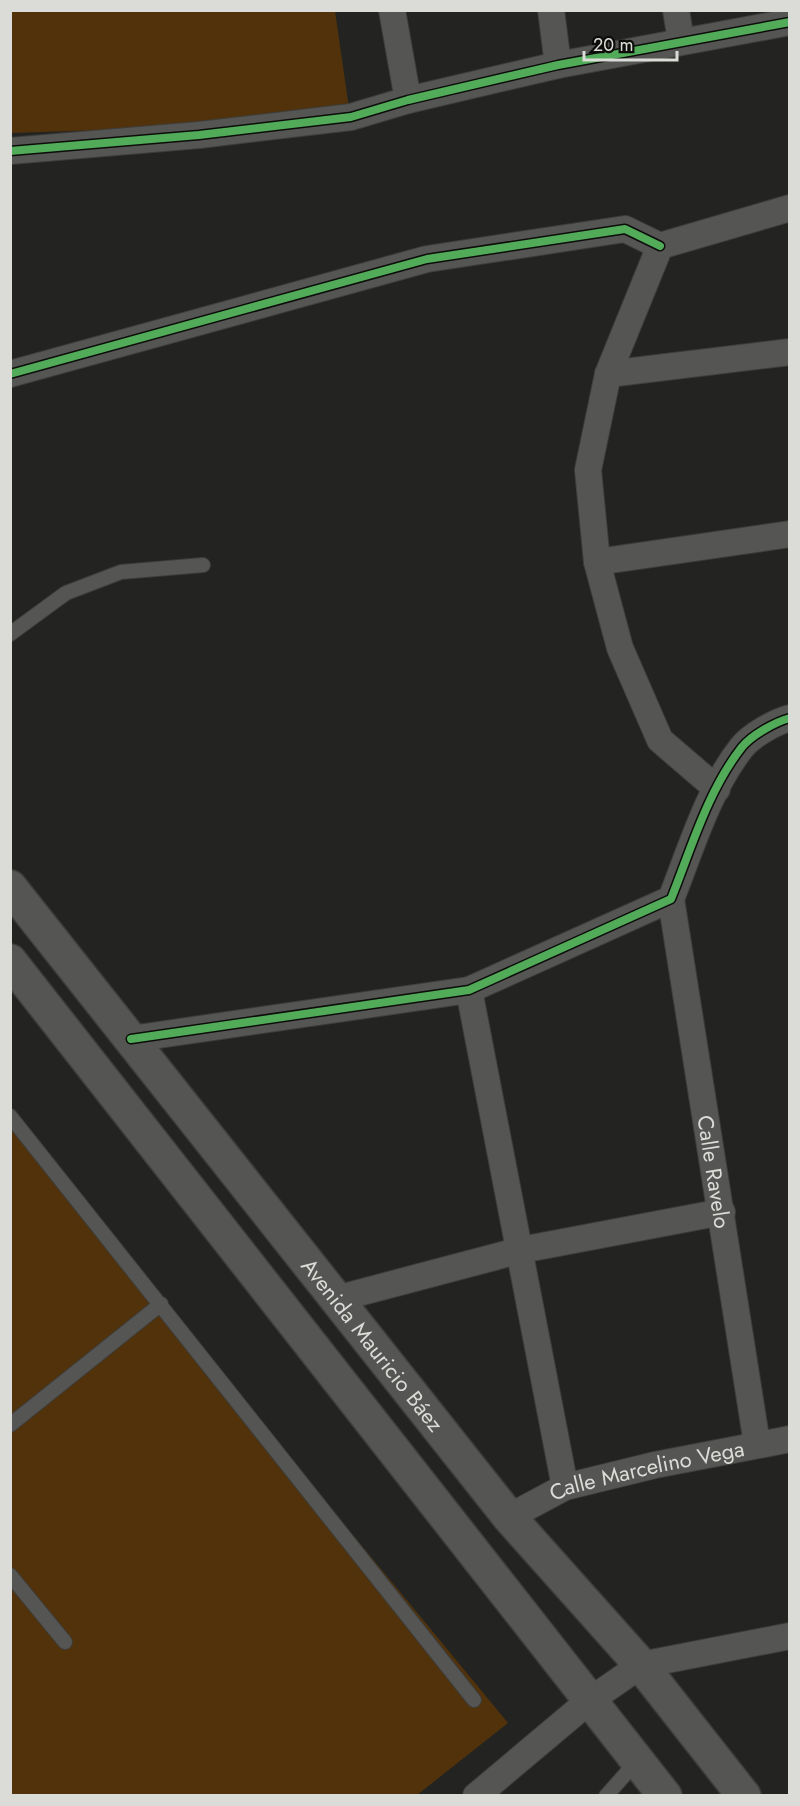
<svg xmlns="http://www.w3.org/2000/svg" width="800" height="1806" font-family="Jost,sans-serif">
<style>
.green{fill:#52320b}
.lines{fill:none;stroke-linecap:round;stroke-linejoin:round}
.service-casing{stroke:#3d3e3c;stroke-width:16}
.minor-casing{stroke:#3d3e3c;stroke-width:28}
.secondary-casing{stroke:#3d3e3c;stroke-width:36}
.service{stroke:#555654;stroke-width:14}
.minor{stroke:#555654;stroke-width:26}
.secondary{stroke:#555654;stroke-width:33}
.cycleway-casing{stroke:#0d0d0b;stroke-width:11}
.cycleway{stroke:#51ab58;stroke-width:8}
.labels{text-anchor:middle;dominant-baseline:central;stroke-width:6;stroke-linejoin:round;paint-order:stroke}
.street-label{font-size:22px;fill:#dbdcd8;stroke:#0d0d0b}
</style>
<rect width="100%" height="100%" fill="#232421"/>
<!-- green -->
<path class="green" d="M10,11H335L351,122L12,133Z
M10,1119L508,1723L417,1795H11Z"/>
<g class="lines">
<defs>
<path id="service" d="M10,634L66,593L121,572L203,565
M10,1116L474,1700
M10,1425L161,1304
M10,1575L65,1642
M606,1796L637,1761"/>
<g id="minor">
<path d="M392,10L408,100"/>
<path d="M551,10L558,65"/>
<path d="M676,10L681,41"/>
<path d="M10,151L199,135L351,117L408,100L558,65L790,22"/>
<path d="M660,246L608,374L588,470L597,562L620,648L660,740L717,789"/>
<path d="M660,246L790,208"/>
<path d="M10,374L427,259L625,229L660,246"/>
<path d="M608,374L790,352"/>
<path d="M597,562L790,534"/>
<path id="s1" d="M671,899L757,1444"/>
<path d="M469,990L565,1487"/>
<path d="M131,1039L469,990L671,899C691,849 708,790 742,747C752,735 775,722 790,718"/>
<path d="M336,1299L521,1250L722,1212"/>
<path id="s2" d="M509,1517L565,1487L655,1465L790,1439"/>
<path d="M476,1796L589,1701L641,1665L790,1636"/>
</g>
<g id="secondary">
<path id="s3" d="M10,887L509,1517L641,1665L744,1796"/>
<path d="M10,961L665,1796"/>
</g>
</defs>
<!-- service casing -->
<use href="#service" class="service-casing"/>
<!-- minor casing -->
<use href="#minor" class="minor-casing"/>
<!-- secondary casing -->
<use href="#secondary" class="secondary-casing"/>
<!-- service -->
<use href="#service" class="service"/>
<!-- minor -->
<use href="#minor" class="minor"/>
<!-- secondary -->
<use href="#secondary" class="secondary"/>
<defs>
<path id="cycleway" d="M10,151L199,135L351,117L408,100L558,65L790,22
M10,374L427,259L625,229L660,246
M131,1039L469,990L671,899C691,849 708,790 742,747C752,735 775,722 790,718"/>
</defs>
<!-- cycleway casing -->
<use href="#cycleway" class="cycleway-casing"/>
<!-- cycleway -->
<use href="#cycleway" class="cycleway"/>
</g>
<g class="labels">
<!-- street labels -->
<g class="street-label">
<text stroke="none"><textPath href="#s1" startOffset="276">Calle Ravelo</textPath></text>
<text stroke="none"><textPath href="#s3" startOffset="584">Avenida Mauricio Báez</textPath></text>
<text stroke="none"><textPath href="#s2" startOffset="147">Calle Marcelino Vega</textPath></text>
</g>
</g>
<!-- border -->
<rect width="800" height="1806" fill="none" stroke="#dbdcd8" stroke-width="24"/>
<!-- scale -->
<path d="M584 51v9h93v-9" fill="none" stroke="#dbdcd8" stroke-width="3"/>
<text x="593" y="51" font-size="18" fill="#dbdcd8" stroke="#0d0d0b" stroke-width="4.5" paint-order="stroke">20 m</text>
</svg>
